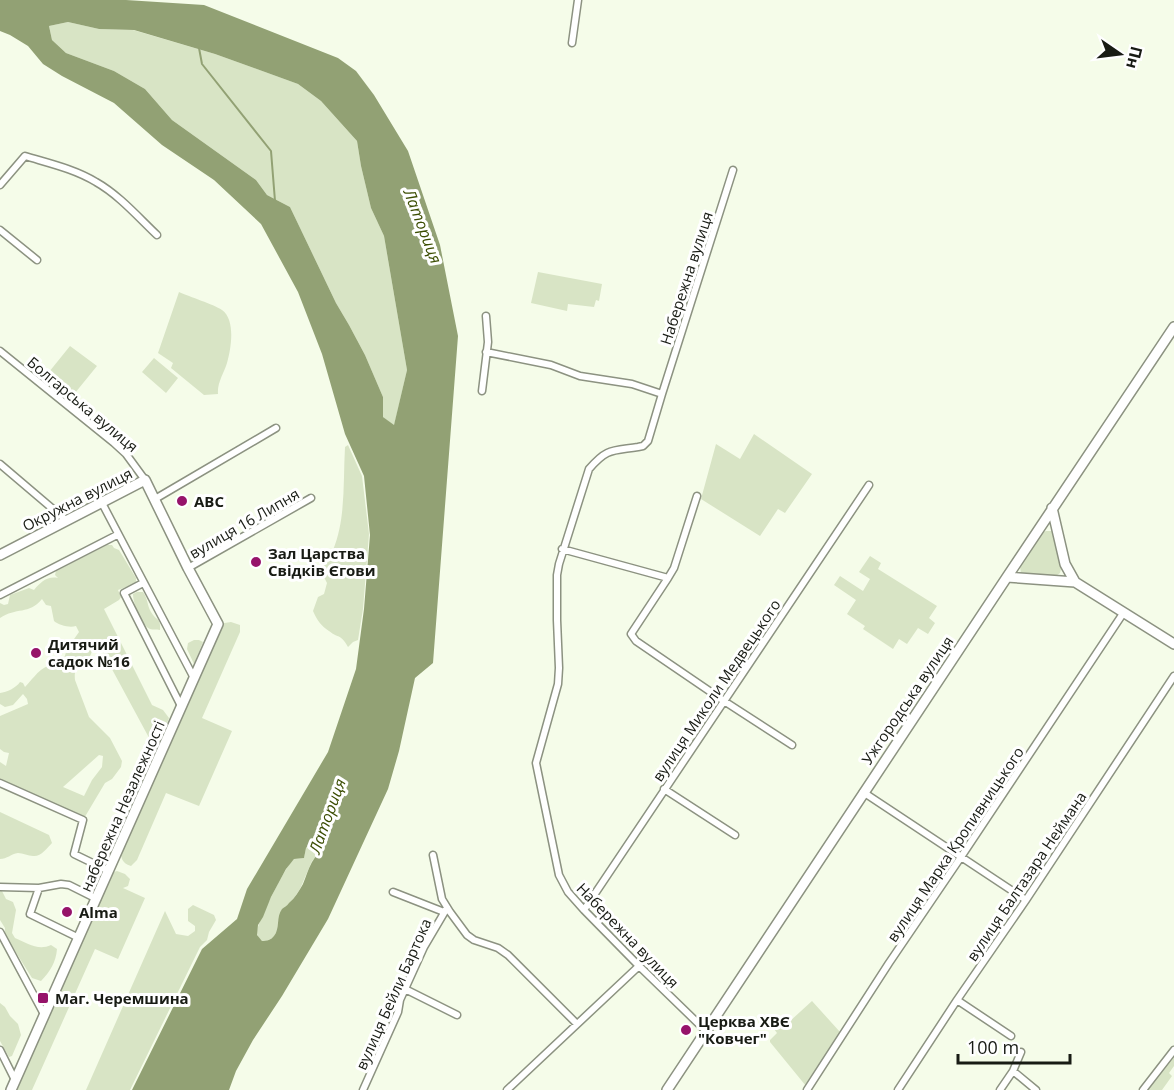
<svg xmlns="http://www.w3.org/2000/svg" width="1174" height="1090" font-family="'Open Sans',sans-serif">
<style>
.green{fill:#d8e4c5;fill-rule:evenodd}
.water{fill:#92a174;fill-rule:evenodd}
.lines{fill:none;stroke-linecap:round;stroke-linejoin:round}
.stream{stroke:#92a174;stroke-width:2}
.street-casing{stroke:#8c9281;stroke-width:9}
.secondary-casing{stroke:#8c9281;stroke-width:12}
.street{stroke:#fff;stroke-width:6}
.secondary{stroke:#fff;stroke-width:9}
.poi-dot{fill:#96136a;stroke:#fff;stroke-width:2}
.labels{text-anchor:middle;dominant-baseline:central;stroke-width:6;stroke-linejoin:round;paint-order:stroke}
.street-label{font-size:15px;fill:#181b14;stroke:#fff}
.poi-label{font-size:15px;font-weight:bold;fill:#181b14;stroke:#fff;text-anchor:start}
.water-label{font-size:16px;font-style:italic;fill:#3b4d02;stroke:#fff}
</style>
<rect width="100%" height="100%" fill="#f5fce9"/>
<!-- green -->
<path class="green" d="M68,22L99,29L133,30L215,54L298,84L321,101L357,141L361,166L371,208L384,236L407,370L394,426L383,417V397L365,355L349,325L336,303L290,207L267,195L256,180L172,120L145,89L114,71L66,53L52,40L49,26Z
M538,272L602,284L599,301L596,300L594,307L568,304L567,311L531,303Z
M179,292C190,297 213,304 222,310C236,320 231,349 227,363C224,373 217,383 218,394L204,395L171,368L173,363L158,353Z
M70,346L97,366L75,393L49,372Z
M154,358L178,378L166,393L142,372Z
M754,434L812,474L785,513L778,509L760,536L701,499L716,444L740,459Z
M348,445L362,476L369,534L363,609L358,640L353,642L348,647C340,633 339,639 329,631C321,626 317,620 313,611L318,597L324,594L327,583L321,571C325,564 330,557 333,550C346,519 343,481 345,447Z
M1046,531H1052L1054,535L1061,569L1060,573L1056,576L1024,575L1021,573L1020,567L1042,533Z
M107,545H112L114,548L119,550L136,578V583L118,590L121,597L119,600L104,609L152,705L163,710L169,718L158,746L154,747L100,647H95C92,649 92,653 90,656C85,666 73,663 75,680L89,717L110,738L122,761L121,767L112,779L105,783L83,820L0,783V762L6,766L9,753L4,752L0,749V716L28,704L27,699L23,694L13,705L5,707L0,704V693C7,692 16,688 20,682L23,683L25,687C40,671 40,666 63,662L67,649L79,632L76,626C69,628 59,625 54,621L51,606L46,605L42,599C29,615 16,607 0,618V603L4,605L8,604L10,595L29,588L34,590C41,582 47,576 58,578L55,575L56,571ZM99,755L103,756L102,767L92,780L84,796L63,787Z
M870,556L881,563L878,569L937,606L929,618L935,623L928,634L918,628L907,644L899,639L893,649L863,629L865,626L847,614L856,600L834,585L840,576L863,591L870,579L859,572Z
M137,592H143C148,599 147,605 151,612C156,621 161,617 160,630C156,629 153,630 150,629C141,625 133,603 133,594Z
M231,622L240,625V632L202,718L232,731L199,806L166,793L137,860L131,866C121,863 121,857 120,847L218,624Z
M194,640H199L203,642L194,664L187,649L188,643Z
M0,812L49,835L52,843C47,848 41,857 33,856C28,856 23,853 18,853C11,854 7,859 0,859Z
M313,837H320L321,844L320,851L317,857L312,861L300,889L292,901L282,910L278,922L277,931L274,937L267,941H262C259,938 257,937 257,933C256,924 283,873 290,863L294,859L304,858L306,848Z
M117,871L125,874L130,879L128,886L123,888L145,898L118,959L95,949L32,1090H11L108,874Z
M0,890L2,891L6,899L13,902L16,910L12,933L15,938C27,943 38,951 51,945L57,949C56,962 50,972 41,981L32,978L5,935V928L0,920Z
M193,905L214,915L216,920L209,932L207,940L200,947L130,1090H86L165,911L176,934L188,936L195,931V926L188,921V909Z
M812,1001L840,1032L806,1086L770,1042V1040L777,1033L771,1025L782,1015L789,1022Z
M0,1003L5,1007L10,1016L18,1024L21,1035L12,1056L9,1057L0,1041Z
M1174,1055V1066L1169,1073L1172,1076L1162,1090H1147Z"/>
<!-- water -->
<path class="water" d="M0,0H126L204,5L338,58L356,71L374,95L408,151L440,245L458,336L433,663L415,678L399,751L388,789L328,919L282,996L253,1040L236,1071L229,1090H132L202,949L237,919L247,889L328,752L356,669L364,609L370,535L364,476L345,434L322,354L298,292L261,224L214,180L162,145L114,103L62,76L43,64L28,46L10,35L0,31ZM68,22L99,29L134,30L215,54L298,84L321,101L357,141L361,166L371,208L384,236L407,370L394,425L383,417V397L365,355L349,325L336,303L290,207L267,195L256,180L172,120L145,89L114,71L66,53L52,40L49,26ZM320,837C322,849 318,853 312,862C308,869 306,877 303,884C299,891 295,898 289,903C287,906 284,907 282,909C276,917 280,929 274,936C271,940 267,941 262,941L257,935L258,925L263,917L271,897L286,869L294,859L304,858L306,848L313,838Z"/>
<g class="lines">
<!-- stream -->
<path class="stream" d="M199,48L202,64L271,151L275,201"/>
<defs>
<path id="street" d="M572,43L578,0
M0,185L25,156C48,163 75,169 96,182C119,195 138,217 157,235
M0,230L37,260
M0,351L114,443L126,454L145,480
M486,352L551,365L580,376L632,384L662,394
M482,391L488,342L486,316
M0,464L67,521
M155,499L276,428
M102,503L194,678
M562,549L668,578L674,568L697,496
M188,568L311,498
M668,578L631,634L636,641L724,701L792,745
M143,583L124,593L181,706
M0,595L117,535
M0,783L83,820L74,854L109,871
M664,789L735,835
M863,792L1026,900
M433,855L442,899L450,912L467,935L474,940L498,948L508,955L577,1024
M0,887L39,888L61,884L69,885L97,899
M39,888L30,914L79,938
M393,892L444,912
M584,910L869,485
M0,932L45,1016
M405,989L457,1015
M957,1000L1011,1036
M706,1031L639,966L584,910L568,892L559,875L536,763L558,684L559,668L557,620V575L559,564L589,469C607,448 612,451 638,447L643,446L648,441L662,394L733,170
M0,1050L15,1080
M1013,1071L1036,1090
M363,1090L398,1012L400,1000L424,947L447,908
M507,1090L639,966
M807,1090L889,963L961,857L1124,612
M898,1090L957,1000L1026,900L1174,676
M1000,1090L1013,1071L1021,1052
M1143,1090L1174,1050"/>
<path id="secondary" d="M1052,508L1065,564L1075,582
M0,555L145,480L188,568L218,624L11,1090
M1007,577L1075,582L1174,644
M667,1090L1007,577L1174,327"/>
</defs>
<!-- street casing -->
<use href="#street" class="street-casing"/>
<!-- secondary casing -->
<use href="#secondary" class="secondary-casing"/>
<!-- street -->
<use href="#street" class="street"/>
<!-- secondary -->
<use href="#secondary" class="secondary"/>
</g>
<!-- markers -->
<g class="poi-dot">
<circle cx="182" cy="501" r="6"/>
<circle cx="256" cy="562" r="6"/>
<circle cx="36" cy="653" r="6"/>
<circle cx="67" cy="912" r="6"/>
<rect x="37" y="992" width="12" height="12" rx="3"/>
<circle cx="686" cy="1030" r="6"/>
</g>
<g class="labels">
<!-- street labels -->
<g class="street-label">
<text transform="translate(686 278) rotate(-72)">Набережна вулиця</text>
<text transform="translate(83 404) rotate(40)">Болгарська вулиця</text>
<text transform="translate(77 499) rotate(-27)">Окружна вулиця</text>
<text transform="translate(244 523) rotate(-30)">вулиця 16 Липня</text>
<text transform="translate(716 690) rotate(-56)">вулиця Миколи Медвецького</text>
<text transform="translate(907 700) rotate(-56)">Ужгородська вулиця</text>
<text transform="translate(122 806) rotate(-66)">набережна Незалежності</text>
<text transform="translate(955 844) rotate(-56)">вулиця Марка Кропивницького</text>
<text transform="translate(1026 876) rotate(-56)">вулиця Балтазара Неймана</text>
<text transform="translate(628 935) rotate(46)">Набережна вулиця</text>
<text transform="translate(393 994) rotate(-66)">вулиця Бейли Бартока</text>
</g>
<!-- poi labels -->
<g class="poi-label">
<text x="194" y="501">ABC</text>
<text x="268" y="553">Зал Царства<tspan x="268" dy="17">Свідків Єгови</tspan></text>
<text x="48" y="644">Дитячий<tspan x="48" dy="17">садок №16</tspan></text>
<text x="79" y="912">Alma</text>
<text x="55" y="998">Маг. Черемшина</text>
<text x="698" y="1021">Церква ХВЄ<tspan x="698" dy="17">"Ковчег"</tspan></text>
</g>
<!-- water labels -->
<g class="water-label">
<text transform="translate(423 226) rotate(69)">Латориця</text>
<text transform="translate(327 816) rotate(-70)">Латориця</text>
</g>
</g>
<!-- north arrow -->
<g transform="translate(1120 54) rotate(104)" stroke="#ffffff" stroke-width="4.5" paint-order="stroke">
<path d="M0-4.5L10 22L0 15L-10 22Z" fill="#181b14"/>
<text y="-9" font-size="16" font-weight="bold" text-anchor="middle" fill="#181b14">Пн</text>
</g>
<!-- scale -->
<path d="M958 1054v9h112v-9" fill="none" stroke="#181b14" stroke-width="3"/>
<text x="967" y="1054" font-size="18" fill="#181b14" stroke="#ffffff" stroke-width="4.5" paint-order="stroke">100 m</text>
</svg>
